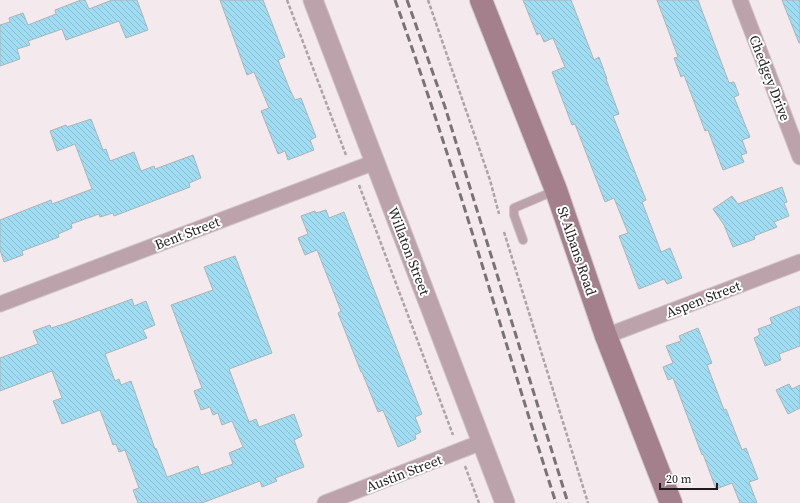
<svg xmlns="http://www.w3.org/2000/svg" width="800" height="503" font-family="'Source Serif 4',serif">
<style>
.building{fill:url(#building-back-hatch);stroke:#aab5b8}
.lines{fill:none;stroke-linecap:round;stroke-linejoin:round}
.service-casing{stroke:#cec4c7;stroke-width:10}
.minor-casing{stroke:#cec4c7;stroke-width:17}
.tertiary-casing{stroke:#cec4c7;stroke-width:21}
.secondary-casing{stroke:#cec4c7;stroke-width:24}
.path{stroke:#aca4a6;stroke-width:2.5;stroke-dasharray:4 2;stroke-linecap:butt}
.service{stroke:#bca3ab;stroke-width:8}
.minor{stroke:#bca3ab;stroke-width:15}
.tertiary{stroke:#bca3ab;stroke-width:19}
.secondary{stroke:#a3808c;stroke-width:22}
.rail{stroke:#7a7375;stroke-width:3;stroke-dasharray:8 4;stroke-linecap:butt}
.labels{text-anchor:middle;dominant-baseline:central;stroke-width:4;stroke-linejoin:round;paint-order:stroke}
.street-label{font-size:14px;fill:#201c1d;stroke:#fff}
</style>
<defs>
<pattern id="building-back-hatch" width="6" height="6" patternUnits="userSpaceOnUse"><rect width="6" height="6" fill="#a1ddf2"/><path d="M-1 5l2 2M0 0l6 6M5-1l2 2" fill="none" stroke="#8abdcf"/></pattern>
</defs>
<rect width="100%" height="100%" fill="#f4e9ec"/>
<!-- building -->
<path class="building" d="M81,0H85L89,9L112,0H137L148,30L126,38L119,21L66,40L62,29L28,41L30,45L17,49L20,59L0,66V25L10,22L9,18L23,13L28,25L56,14L55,10Z
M220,0H263L285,57L278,60L290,90L295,100L301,98L316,137L310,140L314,150L288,160L285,151L278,154L261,111L269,108L254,72L247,75Z
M523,0H571L594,60L599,57L607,79H606L619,114L613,116L646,200L642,202L661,252L670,248L682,278L667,284L664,279L639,289L619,236L628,233L614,198L605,202L575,124L572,125L552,72L565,67L553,38L544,42L540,33L537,35Z
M657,0H698L729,83L734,82L739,95L734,97L750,137L742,140L747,153L741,155L744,162L723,170L708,130L705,131L684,75L681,77L674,58L678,57Z
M782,0H800V43H799Z
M91,119L103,150L106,149L110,161L134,152L141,171L154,166L155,169L193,155L201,178L189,183L190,187L114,216L113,213L100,217L99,214L71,224L72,228L58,234L59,237L22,251L23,255L4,262L0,250V220L51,200L52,204L92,189L75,144L57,151L50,131L66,125L67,127Z
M782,187L787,202L784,203L789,216L774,222L777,227L754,236L755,239L733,247L724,225L713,209L732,196L738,204Z
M326,210L329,218L344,212L422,414L415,417L421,432L415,435L416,439L398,447L383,410L378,412L362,372H361L338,313L341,311L317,250L305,255L298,238L308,234L301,216L315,211L316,213Z
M235,256L272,353L229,369L249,422L256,419L259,427L294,414L302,436L294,440L304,467L275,478L277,481L262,487L260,481L202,503H138L133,490L139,488L125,450L119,452L116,444L113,445L100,410L62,424L53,401L62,398L52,371L0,391V358L38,344L33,331L50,325L51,328L67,323L132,299L134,306L146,301L155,325L143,330L147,338L105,354L115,381L119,379L121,385L131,381L155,449L156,448L167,477L198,466L201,475L233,464L229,453L243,447L232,421L222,425L218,413L213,415L210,407L201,410L194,391L202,388L171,305L213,290L204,267Z
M800,306V346L779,354L781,360L765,366L754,338L760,335L758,329L772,324L770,318Z
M698,328L712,363L707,365L724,410L726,409L742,450L746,448L758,479L749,482L757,503H740L732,483L716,489L703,454L702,455L673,378L668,380L663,367L673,363L666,346L681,341L679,336Z
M789,384L792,389L800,385V408L788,414L776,390Z"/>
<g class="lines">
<defs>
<path id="service" d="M523,240L514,215V208L554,191"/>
<path id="minor" d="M740,0L800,157
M0,304L375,162
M606,336L800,262
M325,503L482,442"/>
<path id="tertiary" d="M313,0L505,503"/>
<path id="secondary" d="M481,0L556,190L606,336L671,503"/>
</defs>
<!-- service casing -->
<use href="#service" class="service-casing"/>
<!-- minor casing -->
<use href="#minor" class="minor-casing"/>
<!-- tertiary casing -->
<use href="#tertiary" class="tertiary-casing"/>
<!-- secondary casing -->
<use href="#secondary" class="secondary-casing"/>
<!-- path -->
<path class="path" d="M287,0L346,155
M428,0L490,180L499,214
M359,185L453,435
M504,232L588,503
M465,466L479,503"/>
<!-- service -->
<use href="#service" class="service"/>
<!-- minor -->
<use href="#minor" class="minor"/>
<!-- tertiary -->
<use href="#tertiary" class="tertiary"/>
<!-- secondary -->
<use href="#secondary" class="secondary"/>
<!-- rail -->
<path class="rail" d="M395,0C455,166 502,335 556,503
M407,0L445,107L568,503"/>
</g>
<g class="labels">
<!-- street labels -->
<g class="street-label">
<text transform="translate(770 78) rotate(69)">Chedgey Drive</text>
<text transform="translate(187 233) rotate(-21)">Bent Street</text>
<text transform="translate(409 251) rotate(69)">Willaton Street</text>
<text transform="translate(577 251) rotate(71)">St Albans Road</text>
<text transform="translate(703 299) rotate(-21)">Aspen Street</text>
<text transform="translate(404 473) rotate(-21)">Austin Street</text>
</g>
</g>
<!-- scale -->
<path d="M660 483v6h57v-6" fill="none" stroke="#201c1d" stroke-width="2"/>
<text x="666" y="483" font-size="12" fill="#201c1d" stroke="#ffffff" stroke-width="3" paint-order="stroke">20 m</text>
</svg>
